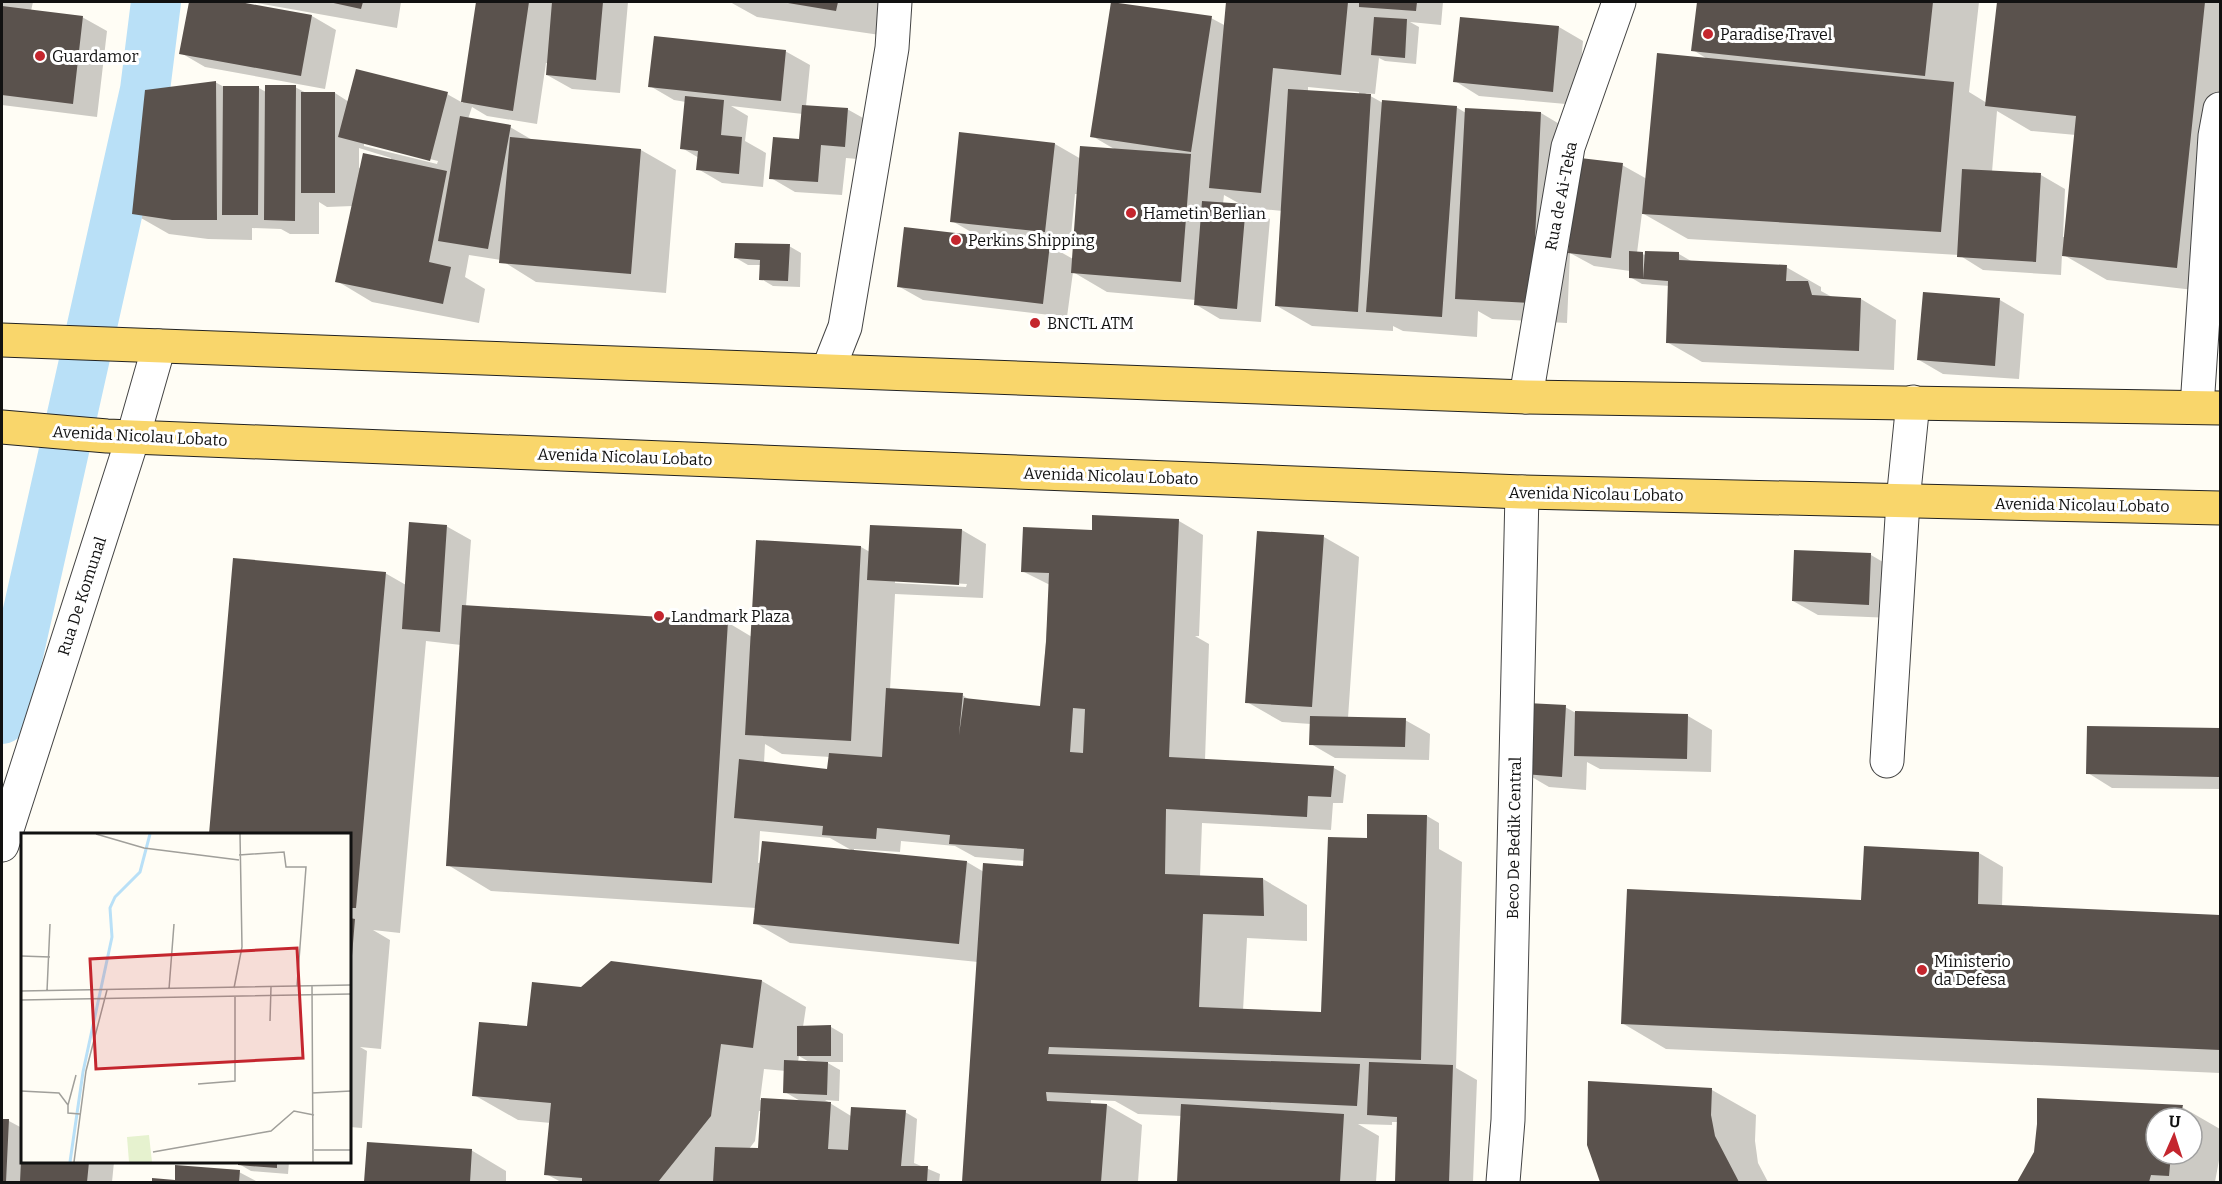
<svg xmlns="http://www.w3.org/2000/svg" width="2222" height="1184" font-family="Bitter,serif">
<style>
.shadow{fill:#0003;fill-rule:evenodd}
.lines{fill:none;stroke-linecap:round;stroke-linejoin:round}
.canal{stroke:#b9e0f7;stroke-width:50}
.building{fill:#5a524d;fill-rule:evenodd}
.minor-casing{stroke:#444;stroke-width:35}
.major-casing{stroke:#222;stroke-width:35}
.minor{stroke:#fff;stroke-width:33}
.major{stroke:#f9d66b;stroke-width:33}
.poi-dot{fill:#c4262e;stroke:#fff;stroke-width:2}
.labels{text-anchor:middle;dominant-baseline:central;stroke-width:6;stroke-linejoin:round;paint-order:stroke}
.poi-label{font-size:16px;fill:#111;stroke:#fff;text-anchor:start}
.street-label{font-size:16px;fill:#111;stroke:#fff}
.inset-river{fill:none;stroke:#b9e0f7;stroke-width:3}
.inset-road{fill:none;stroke:#a09f9a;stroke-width:1.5}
.view{fill:#c4262e;fill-opacity:0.15;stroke:#c4262e;stroke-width:3}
.inset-edge{fill:none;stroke:#111;stroke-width:3}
</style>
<rect width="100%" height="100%" fill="#fffdf5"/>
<!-- shadow -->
<path class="shadow" d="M2,2H33L31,11L82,17L107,31L97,117L2,105Z
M191,2H231L312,16L336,30L325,89L205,67L181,53Z
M251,2H401L397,28Z
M477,2H628L620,93L572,89L547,75L548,63H546L537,124L487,116L472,107L468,119L510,127L534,141L641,150L676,170L666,293L536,282L501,260L469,255L465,277L485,289L479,323L372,302L337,281L353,206L327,207L319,202V234H290L281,229L252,228V240L208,239L169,234L134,214L215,82L224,87L259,88L266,92L295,87L308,94L335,93L349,102L447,94L463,103ZM364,143L438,161L437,164L364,146ZM359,148L391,158L390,160L359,168Z
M730,2H885L880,35L757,17Z
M1228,2H1443L1441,25L1410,22L1419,27L1416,64L1385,61L1379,58L1375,94L1365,93L1383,103L1456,107L1466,113L1467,110L1541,113L1576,134L1573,205L1622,165L1647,179L1709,60L1693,50L1698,2H1979L1969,92L1987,103L1998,2H2220V293L2107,280L2062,254L2061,275L1983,270L1959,255L1688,239L1642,213L1637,253L1646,255L1679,254L1691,261L1786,267L1821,287V291L1834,298L1861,299L1896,320L1894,370L1702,362L1667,342L1670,286L1642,284L1630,277V271L1594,266L1570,253L1567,323L1492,319L1478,311L1477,337L1403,331L1393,326V331L1312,326L1277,306L1283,211L1249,208L1270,219L1261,322L1220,319L1195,304L1196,300L1107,292L1073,272L1067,317L923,300L898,286L980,237L952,221L961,134L1055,144L1081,159L1116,150L1092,136L1211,18L1226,26ZM1308,87L1359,92V95L1308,92ZM1997,111L2031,131L2076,135L2065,237H2063L2065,189L2041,175L1992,172ZM1075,194H1078L1073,259L1050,246L1035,244V241L1070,245ZM1224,195L1242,205L1223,204Z
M1559,27L1583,41L1577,105L1479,96L1455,81Z
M785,51L810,65L806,106L847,109L872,123L869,160L846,158L842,195L795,192L771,178L801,140L803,114L731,106L748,116L745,141L766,153L763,187L722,183L698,169L699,158L682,148L686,102L674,100L650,86Z
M789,246L801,253L800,287L773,286L761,279V265H748L736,258Z
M2000,300L2024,314L2019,379L1943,374L1919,360Z
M1179,521L1203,535L1199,636H1195L1209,644L1205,760L1334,768L1346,775L1343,803H1333L1331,830L1202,823L1200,877L1263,879L1307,905V941L1247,938L1243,1011L1321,1014L1368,840L1427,816L1439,823V849L1462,862L1456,1068L1477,1080L1473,1182H1396L1399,1122H1392V1125L1358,1124L1379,1136L1376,1182H1179L1182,1116L1138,1114L1115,1101L1091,1100V1104L1107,1105L1142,1125L1138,1182H963L978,962L790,943L755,923L756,908L491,891L448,865L461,645L426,641L400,933L373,930L390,940L381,1049L360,1047L367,1051L362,1128L350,1127V834H210L234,560L385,573L406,585L446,526L471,540L466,606L727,622L752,637L861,547L870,552L962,530L986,544L983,598L895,594L890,690L962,695L972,701L1041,708L1050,585L1022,571L1094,532ZM895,580L967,584L966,587L895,583ZM765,744L782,754L830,757L828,770L764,763ZM760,831L830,838L853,851L758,863ZM901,841L955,846L975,857L1025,861L1024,867L984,872L967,862L854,851V849L900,852Z
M1324,537L1359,557L1348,718L1405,720L1430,734L1429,760L1335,758L1311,744V724L1282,722L1247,702Z
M1796,551L1871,555L1895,569L1893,618L1818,615L1793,601Z
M1565,707L1576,713L1688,716L1712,730L1711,772L1600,769L1587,762L1586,790L1549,787L1525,773Z
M2220,730V789L2112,788L2088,773Z
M1979,853L2003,867L2002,907L2220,917V1073L1666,1049L1622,1023L1863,901Z
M762,981L806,1007L803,1027H831L843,1034V1062H826L840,1070L839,1101L825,1100L851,1116L905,1112L917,1119L914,1163L940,1174L939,1182H561L546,1174L551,1123L518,1120L474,1095L529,1028L581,988ZM799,1056L811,1063L798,1062ZM764,1069L786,1071L785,1092L802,1102L760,1100ZM759,1111H761L759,1150L749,1149L755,1141Z
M1590,1083L1712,1090L1756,1115L1755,1141L1758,1163L1768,1182H1601L1589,1145Z
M2182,1107L2220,1129V1155L2215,1182H2019L2036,1152ZM2156,1118H2192V1154H2156Z
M2,1120L9,1121L22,1128V1162H114L112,1182H2Z
M368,1144L471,1150L506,1171V1182H366Z
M240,1162H289L288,1174L251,1171L239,1164Z
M239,1172L258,1182H153V1180L176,1182Z"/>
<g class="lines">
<!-- canal -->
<path class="canal" d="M2,719L10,691L145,90L156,2"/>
</g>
<!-- building -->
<path class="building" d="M189,2H240L312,15L301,76L179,54Z
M329,2H363L361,9Z
M476,2H529L513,111L461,102Z
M552,2H603L596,80L546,75Z
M782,2H838L836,11Z
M1111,2L1212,16L1191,152L1090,137Z
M1226,2H1348L1341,75L1273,68L1261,193L1209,188Z
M1359,2H1417L1416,11L1359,7Z
M1697,2H1933L1925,76L1691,51Z
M1997,2H2205L2177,268L2062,256L2076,116L1985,106Z
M2,6L83,16L73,104L2,95Z
M1374,17L1407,19L1405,58L1371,55Z
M1460,17L1559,26L1553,92L1453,82Z
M654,36L786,50L781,101L648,87Z
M1657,53L1954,82L1941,232L1642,214Z
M356,69L448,92L430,161L338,137Z
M216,81L217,220H172L132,214L145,90Z
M265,85H296L295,221L264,220Z
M223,86H259L258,215H222Z
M1288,89L1371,94L1358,312L1275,306Z
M301,92H335V193H301Z
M685,96L724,100L721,135L742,137L739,174L696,170L698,151L680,149Z
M1382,100L1457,106L1442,317L1366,312Z
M802,105L848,108L845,147L821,145L818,182L769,179L773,137L799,139Z
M1465,108L1541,112L1532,303L1455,299Z
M460,116L511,125L488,249L438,241Z
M959,132L1055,143L1045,232L950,222Z
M510,137L641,149L631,274L499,263Z
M1080,146L1191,154L1181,282L1071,273Z
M363,153L447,171L429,262L451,267L443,304L335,282Z
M1580,158L1623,163L1611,258L1568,253Z
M1962,169L2041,173L2036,262L1957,257Z
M1202,201L1246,204L1237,309L1194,305Z
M904,227L1050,244L1043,304L897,287Z
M735,243L790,244L788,281L759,280L760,260L734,258Z
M1629,251L1643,252V279L1629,278Z
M1645,251L1679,252V260L1787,265L1786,281H1808L1812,295L1861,298L1859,351L1666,343L1668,281L1643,279Z
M1923,292L2000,298L1995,366L1917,360Z
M1092,515L1179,519L1169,757L1334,766L1331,797L1308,796L1307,817L1166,809L1165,874L1263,878L1264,916L1203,914L1199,1007L1321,1012L1328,837L1367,838V814L1427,815L1421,1060L1049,1047L1048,1054L1360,1064L1357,1106L1046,1092L1047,1101L1107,1104L1101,1182H962L983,863L1023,866L1024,849L949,844L950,835L877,828L876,839L822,835L823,826L734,818L739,759L827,769L829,753L882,757L886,688L963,693L959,735L964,698L1040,706L1046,642L1049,573L1021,572L1023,527L1092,530ZM1073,708L1085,709L1083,753L1070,752Z
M409,522L447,525L440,632L402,629Z
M870,525L962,529L959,585L867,580Z
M1257,531L1324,535L1312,707L1245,703Z
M756,540L861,546L851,741L745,735Z
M1794,550L1871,553L1869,605L1792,601Z
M233,558L386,572L356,908H350V834H209Z
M462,605L728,621L712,883L446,866Z
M1527,703L1566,705L1562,777L1523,774Z
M1575,711L1688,714L1687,759L1574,756Z
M1310,716L1406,718L1405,747L1309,745Z
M2087,726L2220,728L2219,777L2086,774Z
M762,841L967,861L959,944L753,924Z
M1864,846L1979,852L1978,904L2220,915V1050L1621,1024L1627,889L1861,900Z
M350,918L355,919L351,968H350Z
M611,961L762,980L753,1048L721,1044L711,1116L658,1182H582V1178L544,1175L551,1103L472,1096L479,1022L527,1026L532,982L581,987Z
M831,1025V1056H797V1026Z
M784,1060L828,1062L827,1095L783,1093Z
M1369,1062L1453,1065L1449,1182H1395L1397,1117L1367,1115Z
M1588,1081L1712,1088L1711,1115L1715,1136L1739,1182H1600L1587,1145Z
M761,1098L831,1102L828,1149L848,1150L851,1107L906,1110L901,1166H928L927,1182H713L715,1147L758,1148Z
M2037,1098L2183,1105L2180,1118H2156V1154H2171L2169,1176L2151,1175L2149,1182H2017L2034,1152L2037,1124Z
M1181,1104L1344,1114L1340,1182H1177Z
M2,1119H9L6,1182H2Z
M367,1142L472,1149L470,1182H364Z
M21,1161L89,1162L87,1182H20Z
M238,1162H277V1168L238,1165Z
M175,1165L240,1170L239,1182H152V1178L175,1180Z"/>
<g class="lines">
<defs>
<path id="minor" d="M828,370L845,327L892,48L895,2
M1526,397L1568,147L1619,2
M2197,407L2215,136L2220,109
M1887,761L1903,501L1913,402
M2,845L133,437L159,346
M1503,1182L1508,1120L1522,492"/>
<path id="major" d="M2,340L1526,397L2220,408
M2,427L107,436L1522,492L2220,508"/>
</defs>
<!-- minor casing -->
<use href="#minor" class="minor-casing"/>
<!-- major casing -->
<use href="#major" class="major-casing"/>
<!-- minor -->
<use href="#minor" class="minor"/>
<!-- major -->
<use href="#major" class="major"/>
</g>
<!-- markers -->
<g class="poi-dot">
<circle cx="1708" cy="34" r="6"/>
<circle cx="40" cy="56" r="6"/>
<circle cx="1131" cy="213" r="6"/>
<circle cx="956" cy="240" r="6"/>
<circle cx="1035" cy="323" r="6"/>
<circle cx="659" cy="616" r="6"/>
<circle cx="1922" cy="970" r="6"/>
</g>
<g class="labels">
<!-- poi labels -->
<g class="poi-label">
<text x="1720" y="34">Paradise Travel</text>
<text x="52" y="56">Guardamor</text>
<text x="1143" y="213">Hametin Berlian</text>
<text x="968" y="240">Perkins Shipping</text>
<text x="1047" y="323">BNCTL ATM</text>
<text x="671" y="616">Landmark Plaza</text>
<text x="1934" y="961">Ministerio<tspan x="1934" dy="18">da Defesa</tspan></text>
</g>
<!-- street labels -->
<g class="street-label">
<text transform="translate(1561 196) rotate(-79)">Rua de Ai-Teka</text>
<text transform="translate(140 436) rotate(3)">Avenida Nicolau Lobato</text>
<text transform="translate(625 457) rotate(2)">Avenida Nicolau Lobato</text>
<text transform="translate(1111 476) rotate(2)">Avenida Nicolau Lobato</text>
<text transform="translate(1596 494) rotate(1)">Avenida Nicolau Lobato</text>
<text transform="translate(2082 505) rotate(1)">Avenida Nicolau Lobato</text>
<text transform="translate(82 596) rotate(-72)">Rua De Komunal</text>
<text transform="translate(1514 838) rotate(-89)">Beco De Bedik Central</text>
</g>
</g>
<!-- overview -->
<g transform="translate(21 833)">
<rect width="330" height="330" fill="#fffdf5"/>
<path d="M128,302L131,329H108L106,304Z" fill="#e6f2cf"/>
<path class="inset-river" d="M49,329L62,239L91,104L89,75L94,64L119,39L129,1"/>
<path class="inset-road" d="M75,1L123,15L218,27M218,22L263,19L265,34H285L276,153M0,123L29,124M291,153L292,329M213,155L221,114L219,1M148,156L153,91M0,158L330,152M26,158L29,91M0,167L330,161M249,188L250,154M177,251L214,248V164M0,258L38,260L47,272V280L59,281M291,260L330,258M47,272L55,242M293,317H330M132,319L250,298L273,278L293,282M53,329L65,238L86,157"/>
<path class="view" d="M276,115L282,225L75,236L69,126Z"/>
<rect width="330" height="330" class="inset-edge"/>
</g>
<!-- border -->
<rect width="2222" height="1184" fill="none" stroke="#111111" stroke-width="6"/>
<!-- north arrow -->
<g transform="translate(2174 1136) rotate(3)"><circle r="28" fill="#ffffff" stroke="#a0a0a0" stroke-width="1.5"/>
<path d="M0-4.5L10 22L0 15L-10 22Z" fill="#c4262e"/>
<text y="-9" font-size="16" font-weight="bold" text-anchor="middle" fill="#111111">U</text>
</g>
</svg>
